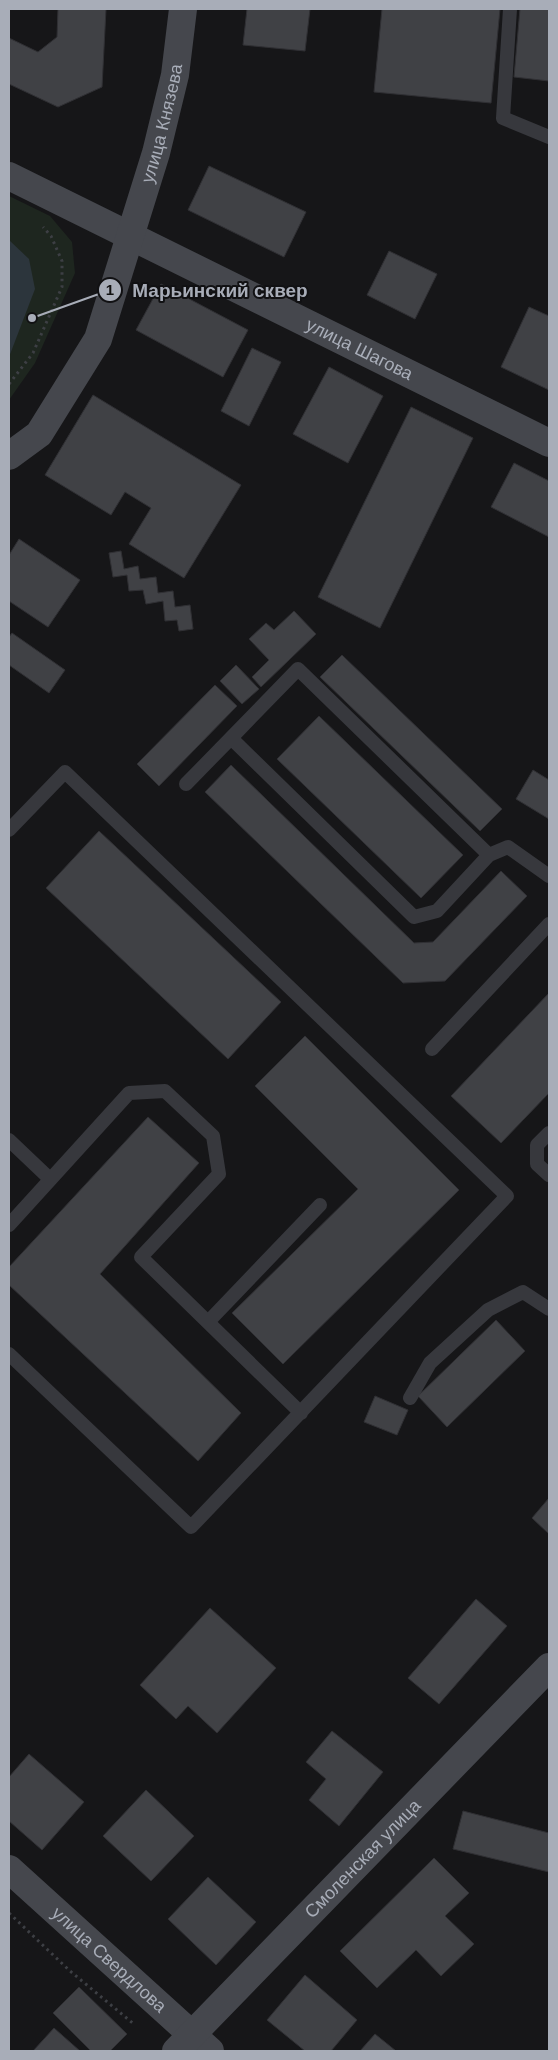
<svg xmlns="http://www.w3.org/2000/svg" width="558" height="2060" font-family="Helvetica,sans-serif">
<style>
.green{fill:#1e261f}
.water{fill:#2c353c}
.building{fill:#404145;stroke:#303034}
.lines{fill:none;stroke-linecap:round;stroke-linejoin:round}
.path{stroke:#3d3f44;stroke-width:3;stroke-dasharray:2.5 4;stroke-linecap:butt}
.lane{stroke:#37383d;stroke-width:14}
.secondary{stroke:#45474d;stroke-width:28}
.labels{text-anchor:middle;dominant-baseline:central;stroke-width:4;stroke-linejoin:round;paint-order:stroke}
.street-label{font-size:18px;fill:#a8adb8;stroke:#111113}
.leader{fill:none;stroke:#a8adb8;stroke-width:2}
.callout-dot{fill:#a8adb8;stroke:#111113;stroke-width:2}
.mark-label{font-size:15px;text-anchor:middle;font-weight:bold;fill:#111}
.callout-label{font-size:19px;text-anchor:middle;font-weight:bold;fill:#a8adb8;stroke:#111113;stroke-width:4;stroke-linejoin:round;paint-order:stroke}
</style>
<rect width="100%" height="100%" fill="#161618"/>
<!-- green -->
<path class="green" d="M9,196L50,216L72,242L75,273L35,363L9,400Z"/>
<!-- water -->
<path class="water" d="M9,240L29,259L35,289L9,357Z"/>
<!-- building -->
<path class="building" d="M58,9H106L102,87L58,107L9,84V38L38,52L57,37Z
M247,9H310L305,51L243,45Z
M382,9H500L491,103L374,92Z
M520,9H549V81L514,77Z
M209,166L306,212L284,257L188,210Z
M389,251L437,274L415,319L367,295Z
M161,284L248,330L223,377L136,330Z
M529,307L549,316V390L501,367Z
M252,348L281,362L249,426L221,411Z
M329,367L383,396L348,463L293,434Z
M93,395L241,485L184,578L129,544L151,508L125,492L111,515L45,475Z
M411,407L473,438L380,628L318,597Z
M514,463L549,481V537L491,507Z
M19,539L80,580L48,627L9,601V555Z
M121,551L124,569L138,566L140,579L156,577L158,593L173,591L175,607L190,605L193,629L179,631L177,620L165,621L163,601L146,604L143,590L129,591L127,575L113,577L109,553Z
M294,611L316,634L261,687L252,677L269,660L249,639L266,623L274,630Z
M12,633L65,670L49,693L9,665V637Z
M342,655L502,809L480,831L320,677Z
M236,665L259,689L242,704L220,681Z
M215,685L237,706L159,786L137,764Z
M319,716L463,855L421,898L277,759Z
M231,765L414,943L433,942L501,871L527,896L445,981L403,983L205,792Z
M533,770L549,780V819L516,799Z
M99,831L281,1002L228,1059L46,888Z
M549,993V1093L501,1143L451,1096Z
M305,1036L459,1190L283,1364L232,1313L358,1189L255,1086Z
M148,1117L199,1163L100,1274L241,1413L198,1461L9,1285V1267Z
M496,1320L525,1351L447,1427L418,1396Z
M375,1396L408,1410L397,1435L364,1422Z
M549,1498V1534L532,1518Z
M476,1599L507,1626L439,1704L408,1678Z
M210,1608L276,1668L217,1733L188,1706L176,1719L140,1685Z
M332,1731L383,1772L339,1826L309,1800L326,1779L306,1762Z
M29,1754L84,1802L42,1850L9,1821V1777Z
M146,1790L194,1836L151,1881L103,1836Z
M463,1811L549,1833V1872L453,1849Z
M434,1858L469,1893L445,1916L474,1944L441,1976L416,1950L377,1988L340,1951Z
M208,1877L256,1922L216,1965L168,1919Z
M305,1975L357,2020L331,2051H305L267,2020Z
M79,1987L127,2034L110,2051H91L53,2013Z
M54,2028L80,2051H33Z
M375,2034L396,2051H360Z"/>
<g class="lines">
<!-- path -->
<path class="path" d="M9,384L33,353L62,287V261L51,236L43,227
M9,1913L70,1971L135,2025"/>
<!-- lane -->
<path class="lane" d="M510,9L503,118L549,137
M231,738L298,669L489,855
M186,784L231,738L414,917L437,911L489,855L508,847L549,876
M9,830L65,772L507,1196L191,1527L9,1354
M432,1049L549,924
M549,1133L537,1145V1164L549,1175
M9,1140L50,1179
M9,1225L129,1093L165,1091L213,1136L219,1174L141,1257L301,1413
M208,1322L320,1205
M410,1398L430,1363L488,1310L523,1292L549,1309"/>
<!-- secondary -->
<g class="secondary">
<path id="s1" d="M9,176L549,443"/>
<path id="s2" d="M9,456L39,434L98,339L156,153L175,75L183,9"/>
<path id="s3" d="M9,1869L210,2051"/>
<path id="s4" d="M176,2051L549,1667"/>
</g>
</g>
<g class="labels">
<!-- street labels -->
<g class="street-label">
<text stroke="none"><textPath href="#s2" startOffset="374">улица Князева</textPath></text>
<text stroke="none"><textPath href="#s1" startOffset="391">улица Шагова</textPath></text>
<text stroke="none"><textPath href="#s4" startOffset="268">Смоленская улица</textPath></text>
<text stroke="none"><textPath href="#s3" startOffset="135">улица Свердлова</textPath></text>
</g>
</g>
<!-- callouts -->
<path class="leader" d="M32 318L110 290"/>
<g class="callout-dot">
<circle cx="32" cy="318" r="5"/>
<circle cx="110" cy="290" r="12"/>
</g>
<g class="mark-label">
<text x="110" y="295">1</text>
</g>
<g class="callout-label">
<text x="220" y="297">Марьинский сквер</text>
</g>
<!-- border -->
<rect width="558" height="2060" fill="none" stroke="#a8adb8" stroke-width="20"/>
</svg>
